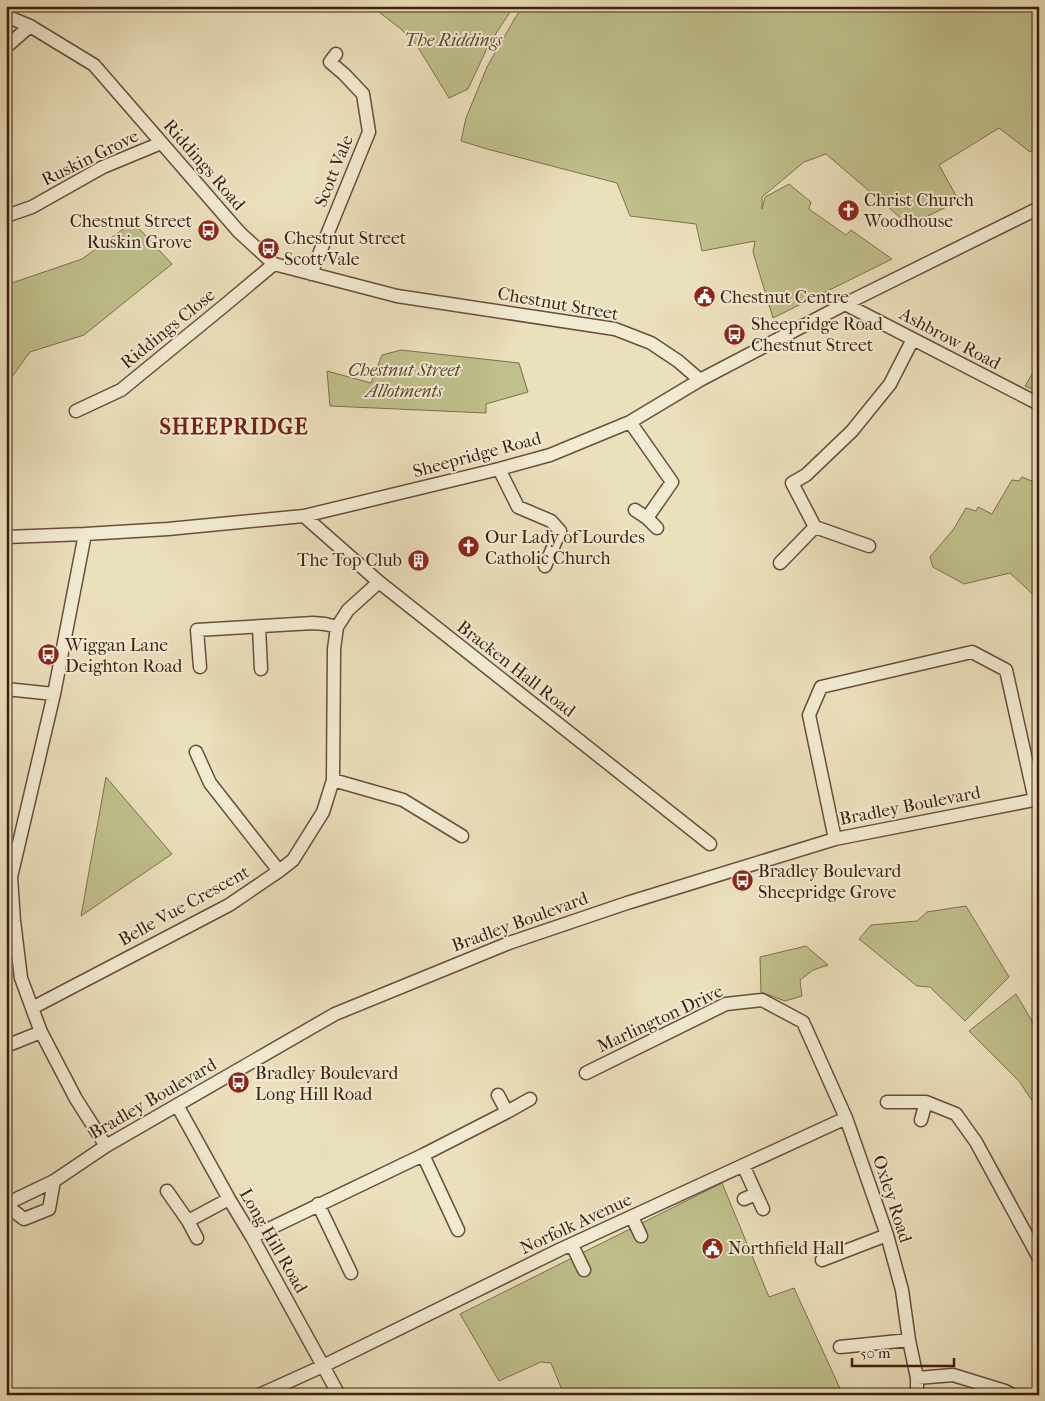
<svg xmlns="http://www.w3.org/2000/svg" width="1045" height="1401" font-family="'IM FELL French Canon',serif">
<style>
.green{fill:#bfc08b;stroke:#7e6f4e}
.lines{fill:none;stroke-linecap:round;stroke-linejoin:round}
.minor-casing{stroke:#684e3b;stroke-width:15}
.minor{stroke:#f2ebd3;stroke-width:12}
.labels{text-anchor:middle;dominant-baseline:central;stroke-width:4;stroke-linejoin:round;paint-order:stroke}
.park-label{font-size:18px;font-style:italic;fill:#5e462f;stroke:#f2ebd3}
.street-label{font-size:18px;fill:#3d1e10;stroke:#f2ebd3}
.poi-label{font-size:18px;fill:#3d1e10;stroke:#f2ebd3;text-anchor:start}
.district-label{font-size:22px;font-weight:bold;letter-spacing:1px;fill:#7a1f14;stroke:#f2ebd3}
</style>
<rect width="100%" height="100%" fill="#ebe0bc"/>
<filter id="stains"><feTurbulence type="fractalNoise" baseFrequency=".004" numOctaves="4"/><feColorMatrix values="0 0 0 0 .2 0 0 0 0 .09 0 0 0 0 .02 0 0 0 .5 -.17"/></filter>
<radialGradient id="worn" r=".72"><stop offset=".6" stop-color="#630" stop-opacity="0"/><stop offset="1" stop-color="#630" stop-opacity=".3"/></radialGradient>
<!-- green -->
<path class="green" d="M371,6H514L489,44L468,89L449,98L416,44L401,29Z
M523,6H1039V143L1030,152L999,128L939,165L959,201L909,225L826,154L804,162L762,197V209L765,197L789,184L811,202L809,209L846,235L851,230L892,259L773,318L753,252L755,241L702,251L696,224L630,216L617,183L487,149L461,141L466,118L487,67L515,18Z
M133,222L172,264L84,335L30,352L6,385V285L82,259Z
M401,350L519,363L528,392L486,404V413L330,406L327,371L371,383L382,355Z
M1039,363V392L1025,386Z
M1022,477L1039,484V600L1010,573L964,584L933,567L930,557L953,530L966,508L976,511L978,507L992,514L1012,480L1019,481Z
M106,777L172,854L81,916Z
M966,906L1009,977L965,1021L930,987L917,986L859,939L871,925L917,921L927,912Z
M806,946L828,965L813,970L800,980L802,996L785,1001L761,992L760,957Z
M1016,994L1039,1033V1111L1019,1081L969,1031Z
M722,1183L769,1297L794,1288L843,1395H564L551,1363L541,1362L499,1381L460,1314Z"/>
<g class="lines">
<defs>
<path id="minor" d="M6,16L30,26L94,65L239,232L274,264L397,296L615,329L651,343L678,361L700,380
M6,47L30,26
M6,216L32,207L103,167L161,143
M311,274L369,132L363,94L344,74L330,62L336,54
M845,304L1039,404
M76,411L121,390L225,305L274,264
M630,422L672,482L647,518L657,528
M499,469L518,507L551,521L560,531L545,566
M635,510L647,518
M304,516L379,582L710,844
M815,527L869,546
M85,534L54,694L11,877L14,921L21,978L32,1008L41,1032L76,1099L106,1146
M6,537L85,534L168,529L304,516L499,469L550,455L630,422L700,380L845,304L1039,208
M780,563L815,527L792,483L806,475L852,431L890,384L913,339
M259,627L261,669
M200,667L197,630L313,623L325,624L337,627
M6,689L54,694
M196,752L210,783L279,871
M333,780L403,800L462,836
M835,839L809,715L821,687L972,652L1006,670L1035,800
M32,1008L229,905L279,871L293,860L323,812L333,780L334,649L337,627L348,610L379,582
M6,1046L41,1032
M586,1073L726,1004L762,1000L803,1022L846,1118L887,1235L902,1290L909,1340L917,1378V1395
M887,1102H926L956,1114L976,1142L1039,1258
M177,1105L229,1199L252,1237L339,1395
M507,1112L530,1099
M921,1120L926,1102
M423,1155L458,1230
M743,1165L763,1209
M167,1191L188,1221L197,1238
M744,1199L756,1194
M6,1204L54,1181L106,1146L335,1014L509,943L627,903L835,839L1039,799
M318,1204L351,1273
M6,1205L24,1219L49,1209L54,1181
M632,1217L641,1236
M188,1221L229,1199
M252,1237L423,1155L507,1112L498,1095
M572,1245L584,1270
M822,1260L887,1235
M840,1347L909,1340
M917,1378L953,1375L1005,1391L1013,1395
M259,1395L323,1366L559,1250L846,1118"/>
</defs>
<!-- minor casing -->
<use href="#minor" class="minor-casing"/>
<!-- minor -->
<use href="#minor" class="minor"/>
</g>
<!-- icons -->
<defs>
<symbol id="church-disc" viewBox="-11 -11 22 22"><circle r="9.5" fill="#8f2418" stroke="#f2ebd3"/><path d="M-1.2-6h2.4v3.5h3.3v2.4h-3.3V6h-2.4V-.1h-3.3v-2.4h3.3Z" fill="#fff"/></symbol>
<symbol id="bus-disc" viewBox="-11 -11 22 22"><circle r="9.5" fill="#8f2418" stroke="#f2ebd3"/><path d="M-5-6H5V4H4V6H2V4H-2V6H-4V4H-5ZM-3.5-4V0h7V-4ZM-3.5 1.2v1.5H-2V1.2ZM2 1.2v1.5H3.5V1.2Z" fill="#fff"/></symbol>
<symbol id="civic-disc" viewBox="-11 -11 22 22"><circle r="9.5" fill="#8f2418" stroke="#f2ebd3"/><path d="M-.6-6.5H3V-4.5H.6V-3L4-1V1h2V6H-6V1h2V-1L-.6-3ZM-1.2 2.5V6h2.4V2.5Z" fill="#fff"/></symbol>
<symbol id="building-disc" viewBox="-11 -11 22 22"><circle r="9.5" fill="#8f2418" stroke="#f2ebd3"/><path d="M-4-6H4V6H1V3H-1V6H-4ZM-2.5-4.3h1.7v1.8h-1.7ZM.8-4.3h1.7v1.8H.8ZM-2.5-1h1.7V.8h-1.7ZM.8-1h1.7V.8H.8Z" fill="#fff"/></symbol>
</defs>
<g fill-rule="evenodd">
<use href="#church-disc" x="836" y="198" width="25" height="25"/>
<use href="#bus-disc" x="196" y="218" width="25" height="25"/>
<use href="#bus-disc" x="256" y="236" width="25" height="25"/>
<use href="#civic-disc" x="692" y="284" width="25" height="25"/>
<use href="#bus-disc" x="722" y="322" width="25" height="25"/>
<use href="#church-disc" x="456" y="534" width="25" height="25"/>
<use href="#building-disc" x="406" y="548" width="25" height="25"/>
<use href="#bus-disc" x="36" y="642" width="25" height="25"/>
<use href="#bus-disc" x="730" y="868" width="25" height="25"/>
<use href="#bus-disc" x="226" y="1070" width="25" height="25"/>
<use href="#civic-disc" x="700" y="1236" width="25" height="25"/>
</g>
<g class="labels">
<!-- park labels -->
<g class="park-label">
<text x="453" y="40">The Riddings</text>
<text x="404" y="370">Chestnut Street<tspan x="404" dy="21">Allotments</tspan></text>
</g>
<!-- street labels -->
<g class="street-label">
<text transform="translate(90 158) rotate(-26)">Ruskin Grove</text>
<text transform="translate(204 165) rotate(49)">Riddings Road</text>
<text transform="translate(334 171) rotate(-68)">Scott Vale</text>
<text transform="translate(558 304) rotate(10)">Chestnut Street</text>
<text transform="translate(168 329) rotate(-39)">Riddings Close</text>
<text transform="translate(950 339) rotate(28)">Ashbrow Road</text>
<text transform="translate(477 455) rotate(-15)">Sheepridge Road</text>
<text transform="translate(516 669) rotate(38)">Bracken Hall Road</text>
<text transform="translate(910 806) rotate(-11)">Bradley Boulevard</text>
<text transform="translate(184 906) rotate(-29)">Belle Vue Crescent</text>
<text transform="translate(520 922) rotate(-20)">Bradley Boulevard</text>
<text transform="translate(660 1019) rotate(-25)">Marlington Drive</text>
<text transform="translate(153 1099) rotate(-30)">Bradley Boulevard</text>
<text transform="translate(892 1199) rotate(72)">Oxley Road</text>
<text transform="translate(576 1224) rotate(-25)">Norfolk Avenue</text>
<text transform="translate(273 1241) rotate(60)">Long Hill Road</text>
</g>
<!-- poi labels -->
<g class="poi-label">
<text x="864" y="200">Christ Church<tspan x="864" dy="21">Woodhouse</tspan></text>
<text x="192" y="221" text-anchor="end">Chestnut Street<tspan x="192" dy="21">Ruskin Grove</tspan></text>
<text x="284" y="238">Chestnut Street<tspan x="284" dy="21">Scott Vale</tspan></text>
<text x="720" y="297">Chestnut Centre</text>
<text x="751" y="324">Sheepridge Road<tspan x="751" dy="21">Chestnut Street</tspan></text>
<text x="485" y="537">Our Lady of Lourdes<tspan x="485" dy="21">Catholic Church</tspan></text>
<text x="402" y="560" text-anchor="end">The Top Club</text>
<text x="65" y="645">Wiggan Lane<tspan x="65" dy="21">Deighton Road</tspan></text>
<text x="758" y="871">Bradley Boulevard<tspan x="758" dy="21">Sheepridge Grove</tspan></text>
<text x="255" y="1073">Bradley Boulevard<tspan x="255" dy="21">Long Hill Road</tspan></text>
<text x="728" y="1248">Northfield Hall</text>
</g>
<!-- district labels -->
<g class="district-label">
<text x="234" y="427">SHEEPRIDGE</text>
</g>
</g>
<!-- margin -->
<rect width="1045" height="1401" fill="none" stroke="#ebe0bc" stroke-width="25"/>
<rect x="8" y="8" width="1030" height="1386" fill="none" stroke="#3d1e10" stroke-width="2.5"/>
<rect x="12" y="12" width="1020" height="1376" fill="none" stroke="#3d1e10"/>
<!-- scale -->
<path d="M852 1358v8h102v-8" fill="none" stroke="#3d1e10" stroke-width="2.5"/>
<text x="860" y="1358" font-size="15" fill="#3d1e10" stroke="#f2ebd3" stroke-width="4" paint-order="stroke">50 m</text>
<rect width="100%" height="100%" filter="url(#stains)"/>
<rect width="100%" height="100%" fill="url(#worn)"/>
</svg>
